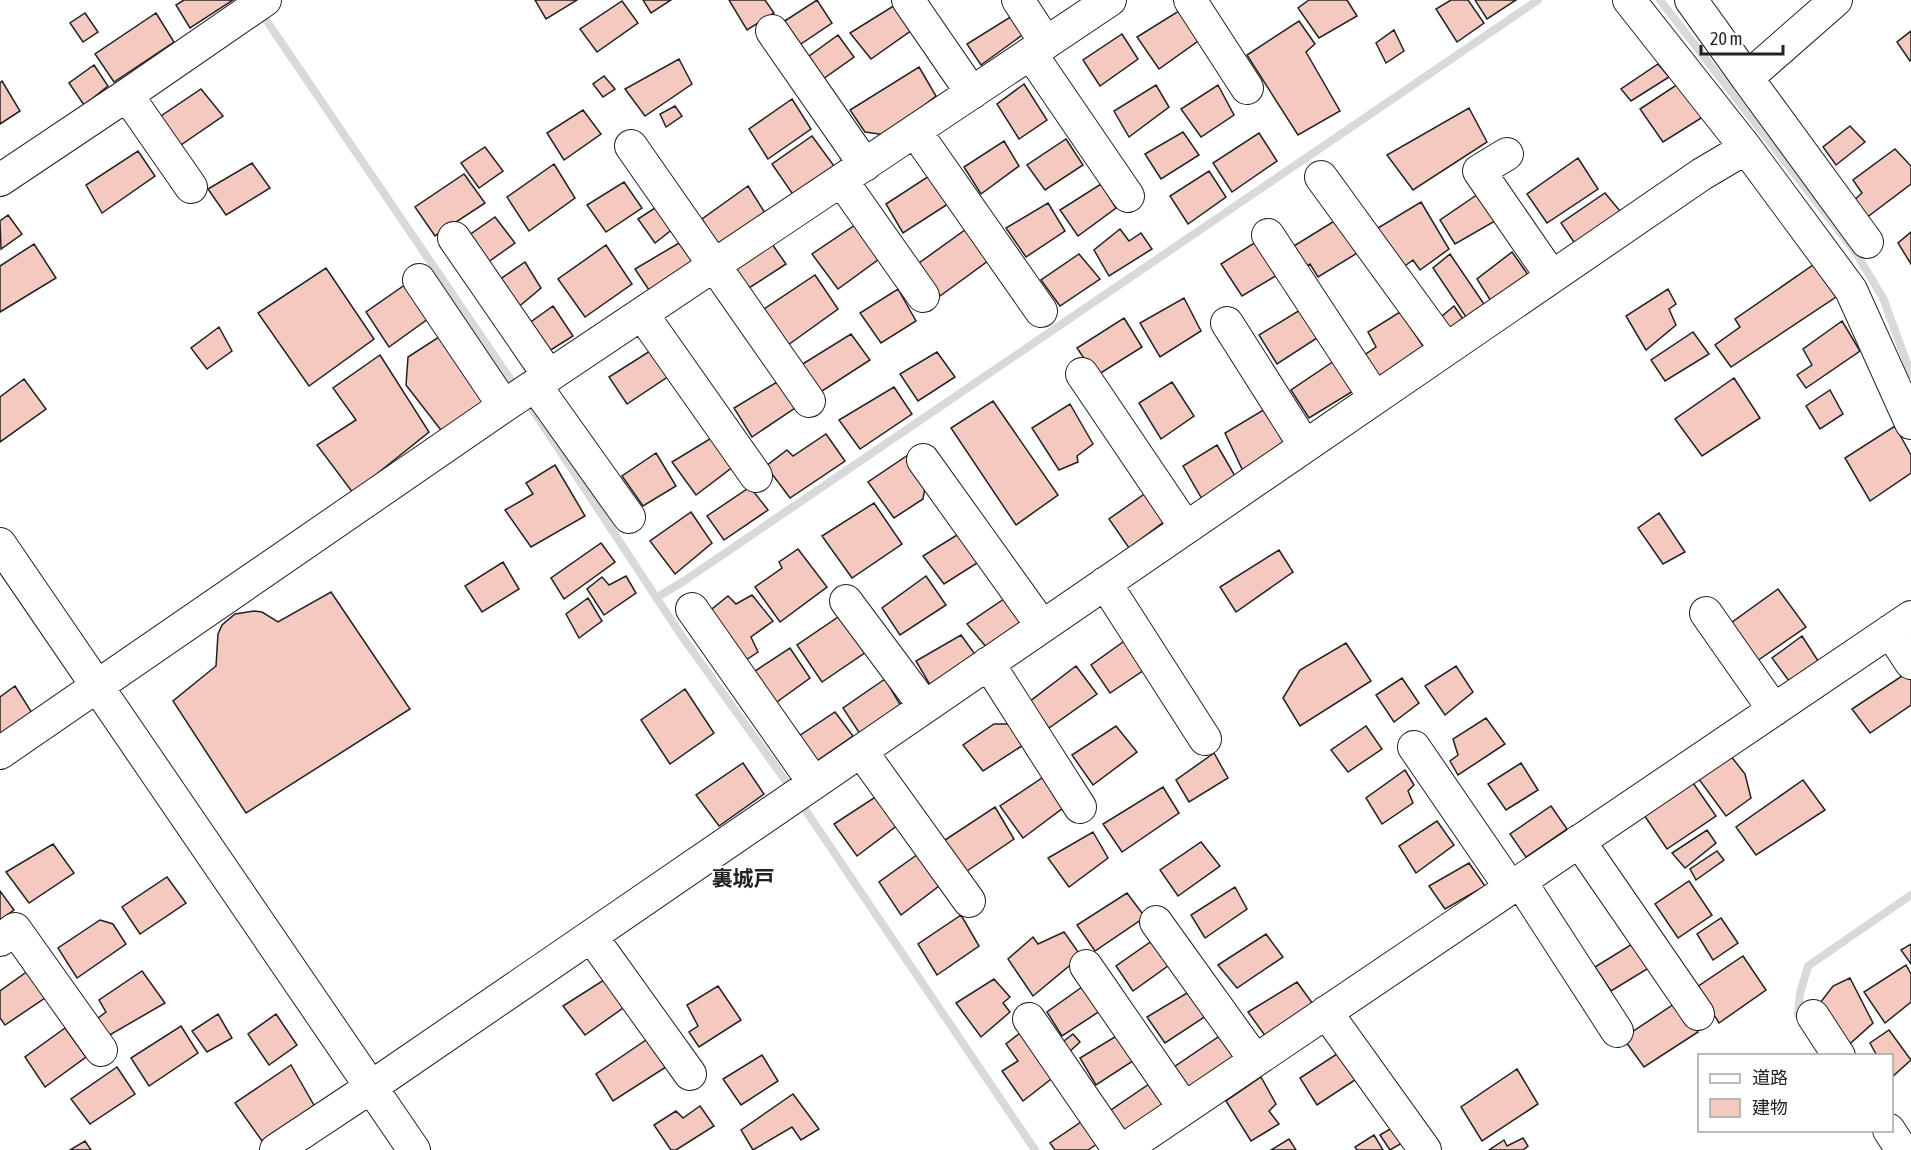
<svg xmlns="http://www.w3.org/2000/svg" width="1911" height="1150" font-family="'Asap Condensed','Noto Sans JP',sans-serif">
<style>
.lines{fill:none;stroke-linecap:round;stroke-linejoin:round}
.stream{stroke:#d9d9d9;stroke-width:8}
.building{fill:#f3c9c0;stroke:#222;stroke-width:1.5}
.minor-casing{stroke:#222;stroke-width:34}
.minor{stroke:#fff;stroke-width:32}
.labels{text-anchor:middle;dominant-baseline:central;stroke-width:4.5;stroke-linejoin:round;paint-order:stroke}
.quarter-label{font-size:21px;font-weight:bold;fill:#222;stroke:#fff}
</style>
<rect width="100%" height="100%" fill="#fff"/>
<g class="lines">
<!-- stream -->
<path class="stream" d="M1660,0L1856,253L1883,298L1911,374
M264,17L513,383
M531,407L681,635L788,784
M656,598L684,581L1538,0
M802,805L1035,1150
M1802,1021L1798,1014L1800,993L1808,966L1911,895"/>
</g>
<!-- building -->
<path class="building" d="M184,0H233L190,28L176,5Z
M535,0H577L546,19Z
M643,0H671L651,13Z
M729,0H765L774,13L747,30Z
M817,0L832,23L792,50L777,26Z
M1309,0H1347L1357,16L1319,38L1298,8Z
M1451,0H1468L1484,23L1457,42L1436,9Z
M1475,0H1516L1487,19Z
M622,1L638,23L597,52L580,29Z
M895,5L912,30L871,59L850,33Z
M1182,9L1201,39L1159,69L1137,37Z
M85,13L98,32L83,42L70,23Z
M156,13L174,42L114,82L95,54Z
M1012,16L1025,33L981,65L967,44Z
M1299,21L1315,44L1306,52L1340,111L1298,135L1247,55Z
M1394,30L1404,51L1386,63L1376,43Z
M1911,31V60L1910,61L1897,42Z
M1122,34L1138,59L1100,86L1083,60Z
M838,35L854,57L816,84L801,62Z
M679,59L692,84L645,116L625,89Z
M1658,64L1669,77L1631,101L1621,89Z
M94,65L108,86L84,105L69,83Z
M919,67L936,96L886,135L865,132L850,110Z
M604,76L615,89L603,97L593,84Z
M2,81L20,111L0,124V83Z
M1681,82L1706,115L1663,142L1640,109Z
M1024,84L1047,120L1019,139L997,104Z
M1156,85L1169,107L1129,137L1114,111Z
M1218,85L1234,115L1201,137L1181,109Z
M201,89L223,116L178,147L158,118Z
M792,99L811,129L768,159L749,129Z
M675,106L682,116L666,127L660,114Z
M1469,108L1487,142L1413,190L1387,155Z
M583,110L601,134L564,160L547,133Z
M1850,126L1865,142L1836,165L1823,147Z
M1183,132L1199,155L1161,179L1145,154Z
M1259,133L1277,161L1232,192L1213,163Z
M812,136L837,170L796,199L772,164Z
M1066,139L1083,165L1045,190L1027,165Z
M1004,141L1019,166L981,194L964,167Z
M485,147L503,171L479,188L461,163Z
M1895,149L1911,166V184L1866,218L1852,202L1862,193L1853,180Z
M138,151L155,176L102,213L86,185Z
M1578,158L1598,189L1547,223L1527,194Z
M252,163L270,188L226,215L208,189Z
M554,164L575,198L529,231L507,197Z
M1209,171L1226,197L1188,224L1170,196Z
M464,174L485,203L435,236L415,207Z
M932,174L951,202L903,233L886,204Z
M624,182L642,208L606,232L587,205Z
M1101,184L1116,208L1078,236L1060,210Z
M748,186L765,213L717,244L702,219Z
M1481,192L1495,221L1455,244L1440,220Z
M1605,193L1625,217L1578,248L1561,223Z
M1421,202L1449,249L1420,270L1413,260L1398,271L1373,231Z
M1048,203L1065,231L1026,257L1006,228Z
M658,206L674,228L655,243L638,219Z
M8,215L22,234L1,249L0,221Z
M495,217L515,243L484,265L465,238Z
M1336,220L1359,252L1318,277L1310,264L1302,269L1289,249Z
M855,225L879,259L838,289L812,254Z
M969,227L992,258L940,296L919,263Z
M1120,229L1129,241L1141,233L1152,249L1109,276L1094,250Z
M1911,232V264L1898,243Z
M1259,240L1279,274L1242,296L1221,264Z
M679,243L694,264L651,293L635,269Z
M34,244L56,278L0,312V266Z
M772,244L786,264L749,288L736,269Z
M606,245L632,284L585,317L558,279Z
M1512,252L1531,279L1494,306L1477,279Z
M1079,254L1100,279L1060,306L1041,280Z
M1450,254L1486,307L1468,320L1433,268Z
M525,262L541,288L516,309L496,282Z
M1813,265L1836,297L1731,367L1715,345L1740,327L1735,319Z
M326,268L374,339L309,386L258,313Z
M815,275L838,309L788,345L764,309Z
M409,282L432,316L389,347L366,312Z
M898,289L916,321L881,343L860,313Z
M1668,289L1676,304L1669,309L1676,325L1646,350L1626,316Z
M1184,298L1201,331L1160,357L1140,323Z
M553,306L573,336L546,353L528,324Z
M1454,306L1463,319L1451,331L1441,317Z
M1300,310L1317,338L1277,364L1259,335Z
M1400,312L1425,349L1376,380L1360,358L1376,347L1368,332Z
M1124,318L1142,347L1096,376L1077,348Z
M1842,321L1860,351L1806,388L1797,375L1812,365L1803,349Z
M219,327L232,351L207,369L191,348Z
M1693,332L1709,354L1665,381L1651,360Z
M851,334L870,360L819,393L801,365Z
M442,335L479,384L484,408L444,434L406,385L408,357Z
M650,351L669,376L627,404L609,377Z
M937,352L955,377L918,401L900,374Z
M380,355L429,432L353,493L317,445L356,420L333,388Z
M1337,359L1358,388L1309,418L1291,390Z
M1734,378L1760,418L1702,456L1675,419Z
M24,379L46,409L0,442V397Z
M777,382L795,408L752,437L734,408Z
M1172,382L1194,416L1161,439L1139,403Z
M894,387L912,414L860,449L839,420Z
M1830,390L1843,414L1820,429L1806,406Z
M993,401L1058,495L1016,525L951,428Z
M1070,404L1093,444L1077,456L1078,462L1059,470L1032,428Z
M1265,409L1283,442L1243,471L1225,433Z
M1895,426L1911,455V473L1870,501L1845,458Z
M826,434L845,461L790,498L766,466L787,450L793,456Z
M713,437L734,466L696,495L672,462Z
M1217,445L1235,476L1202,499L1183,466Z
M656,453L676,486L643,506L622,476Z
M908,455L925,487L923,499L894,518L868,482Z
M555,465L585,516L531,547L505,510L533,494L526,483Z
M750,487L768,510L724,540L707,516Z
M1150,490L1169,518L1129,548L1109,519Z
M874,503L902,544L852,578L822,536Z
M691,512L712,543L675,574L650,541Z
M1659,513L1685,552L1663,564L1638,528Z
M965,530L985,558L944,584L923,556Z
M601,543L615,562L564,599L551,578Z
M798,549L827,587L780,622L755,587L782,568L779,562Z
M1279,550L1293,572L1236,612L1220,587Z
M503,562L519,589L482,612L465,586Z
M626,576L636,593L604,615L587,589L602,577L609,585Z
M926,576L946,605L900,635L882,608Z
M1778,589L1806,627L1757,661L1731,623Z
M331,592L410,709L246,813L173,701L216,666L218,634L222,625L235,614L254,611L262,612L278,622Z
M752,595L773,621L751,637L758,652L740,664L707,613L728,596L736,604Z
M1007,597L1023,624L987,648L967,624Z
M588,598L602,621L579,638L566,614Z
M844,613L869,650L822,682L797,645Z
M961,635L977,657L933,690L916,661Z
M1802,636L1822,667L1792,685L1772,658Z
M1130,637L1150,666L1110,693L1091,665Z
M1346,643L1371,681L1300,726L1283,698L1300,670Z
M790,648L810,678L774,704L752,673Z
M1076,666L1097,694L1049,728L1029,702Z
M1456,666L1473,692L1445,715L1425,686Z
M1908,672L1911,676V705L1870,733L1852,709Z
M1402,678L1419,703L1394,722L1376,695Z
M885,679L901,706L860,734L843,708Z
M15,686L32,713L0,735V697Z
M685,689L714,733L670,764L641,720Z
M835,712L853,736L811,765L793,740Z
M1486,718L1505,744L1458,775L1450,761L1458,755L1453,739Z
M994,724H1013L1028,742L983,771L963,745Z
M1116,726L1137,752L1093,785L1072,755Z
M1366,726L1382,749L1348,772L1331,750Z
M1214,753L1228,778L1189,802L1176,780Z
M1730,755L1745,774L1751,798L1726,816L1698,778Z
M743,763L764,794L719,826L696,795Z
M1521,763L1538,790L1506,810L1488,784Z
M1405,770L1414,785L1408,791L1413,803L1382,824L1366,798Z
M1045,776L1067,805L1023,838L1000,806Z
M1691,780L1716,816L1667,849L1642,812Z
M1803,780L1825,810L1756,855L1736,827Z
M1163,787L1179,813L1122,852L1103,824Z
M883,792L903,821L857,856L834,824Z
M1551,806L1567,829L1526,857L1510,834Z
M995,807L1014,839L964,873L942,842Z
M1437,821L1454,845L1416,873L1399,846Z
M1707,830L1716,843L1685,868L1672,853Z
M1093,832L1108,858L1069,887L1048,858Z
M1201,842L1220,866L1178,896L1160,870Z
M53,844L74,873L29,903L6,872Z
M1717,851L1724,860L1696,880L1690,869Z
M918,854L939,886L901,915L879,882Z
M1469,863L1485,886L1445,909L1429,886Z
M167,877L186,903L140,934L122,907Z
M1689,881L1712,915L1678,938L1655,904Z
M1235,887L1247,909L1205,938L1191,915Z
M0,891L14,910L0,920Z
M1127,893L1145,917L1095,951L1077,925Z
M961,915L979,946L937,975L918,944Z
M1721,918L1738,943L1713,960L1697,934Z
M100,920L113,924L126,944L77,978L58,948Z
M1064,932L1081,956L1033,996L1008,959L1033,937L1038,944Z
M1266,934L1283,957L1237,988L1218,965Z
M1156,938L1172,963L1133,991L1116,966Z
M1637,941L1652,966L1611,991L1595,967Z
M1911,944V964L1901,950Z
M1743,956L1766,990L1719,1023L1697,987Z
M1906,965L1911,974V1002L1885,1023L1864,992Z
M32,968L51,994L5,1025L0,1018V991Z
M142,971L165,1003L101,1040L90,1024L106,1012L99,1000Z
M607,978L626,1006L585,1035L563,1006Z
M1850,978L1873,1023L1844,1049L1817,1007L1833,986Z
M994,979L1010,997L1003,1003L1010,1012L981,1037L956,1003Z
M1089,982L1106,1007L1062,1036L1047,1012Z
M1297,982L1313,1004L1266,1037L1248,1012Z
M718,986L741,1020L699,1047L689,1032L698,1026L687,1005Z
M1192,990L1209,1014L1165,1043L1147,1017Z
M1677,1002L1698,1032L1644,1067L1623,1038Z
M218,1014L232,1038L207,1052L192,1031Z
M276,1014L297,1045L269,1065L248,1034Z
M181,1026L198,1053L149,1086L131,1058Z
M65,1028L86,1057L45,1087L25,1057Z
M1025,1029L1055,1076L1023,1101L1002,1071L1018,1061L1006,1044Z
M1889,1030L1911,1060L1892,1077V1056H1877L1870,1043Z
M1123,1032L1139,1057L1096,1085L1080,1058Z
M1224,1033L1240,1056L1189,1092L1171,1069Z
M1073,1034L1080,1042L1068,1053L1060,1044Z
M649,1038L666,1067L613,1101L596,1074Z
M1343,1050L1361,1076L1317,1105L1300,1078Z
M762,1055L778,1081L741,1105L723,1079Z
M291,1065L315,1107L262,1141L235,1103Z
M117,1067L135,1094L90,1124L71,1099Z
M1517,1069L1538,1104L1482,1141L1461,1107Z
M1261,1077L1276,1104L1269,1111L1279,1124L1251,1141L1226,1101Z
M1155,1080L1171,1103L1125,1136L1108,1112Z
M793,1094L819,1129L801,1140L792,1127L753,1150L741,1130Z
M700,1106L714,1126L676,1150H671L654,1125L676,1111L683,1118Z
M1084,1120L1100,1142L1088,1150H1055L1050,1143Z
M1395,1126L1407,1140L1390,1150L1380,1135Z
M1374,1135L1383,1150H1357L1355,1147Z
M1523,1138L1528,1146L1523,1150H1489L1504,1140L1507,1146Z
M1289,1139L1296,1150H1271Z
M85,1141L91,1150H70Z"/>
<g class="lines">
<defs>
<path id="minor" d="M908,0L972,93
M1018,0L1046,43
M1190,0L1247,88
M1629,0L1746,148L1851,290L1911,423
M1691,0L1747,78L1836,0
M772,31L865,165
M1031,54L1128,196
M1747,78L1867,242
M127,95L191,187
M915,131L1041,311
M631,146L809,401
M1507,154L1479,171L1552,277
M1321,177L1446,349
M0,180L127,95L265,0
M842,181L923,296
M1268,235L1375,398
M454,238L549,376
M419,280L504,406
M642,314L756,476
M1227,323L1305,446
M1082,374L1186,528
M535,385L629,517
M923,460L1042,626
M0,544L414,1150
M1105,583L1205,739
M846,601L925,707
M692,609L814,783
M1706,613L1774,710
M1890,631L1911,663
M988,663L1080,807
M1414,747L1510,887
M861,751L969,901
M0,753L504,406L1110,0
M1579,841L1698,1014
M1520,881L1617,1031
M1156,922L1255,1060
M591,936L690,1074
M0,940L15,929L101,1050
M1086,966L1184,1108
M1326,1012L1425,1150
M1813,1016L1839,1056
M1029,1019L1119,1150
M1889,1130L1902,1150
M276,1150L371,1087L1702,174L1746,148
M1123,1150L1911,617"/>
</defs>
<!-- minor casing -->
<use href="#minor" class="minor-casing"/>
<!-- minor -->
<use href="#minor" class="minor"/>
</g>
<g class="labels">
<!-- quarter labels -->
<g class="quarter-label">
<text x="743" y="878">裏城戸</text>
</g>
</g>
<!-- legend -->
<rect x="1698" y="1054" width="195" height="78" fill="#ffffff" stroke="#a7a7a7" stroke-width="1.5"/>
<rect x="1710" y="1074" width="30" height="9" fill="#ffffff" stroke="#a7a7a7" stroke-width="1.5"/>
<text x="1752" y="1084" font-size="18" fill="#222222">道路</text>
<rect x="1710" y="1099" width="30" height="18" fill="#f3c9c0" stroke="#a7a7a7" stroke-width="1.5"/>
<text x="1752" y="1114" font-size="18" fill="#222222">建物</text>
<!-- scale -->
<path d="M1701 45v9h82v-9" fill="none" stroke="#222222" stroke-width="3"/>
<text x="1710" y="45" font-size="18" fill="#222222" stroke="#ffffff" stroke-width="4.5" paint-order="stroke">20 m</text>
</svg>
